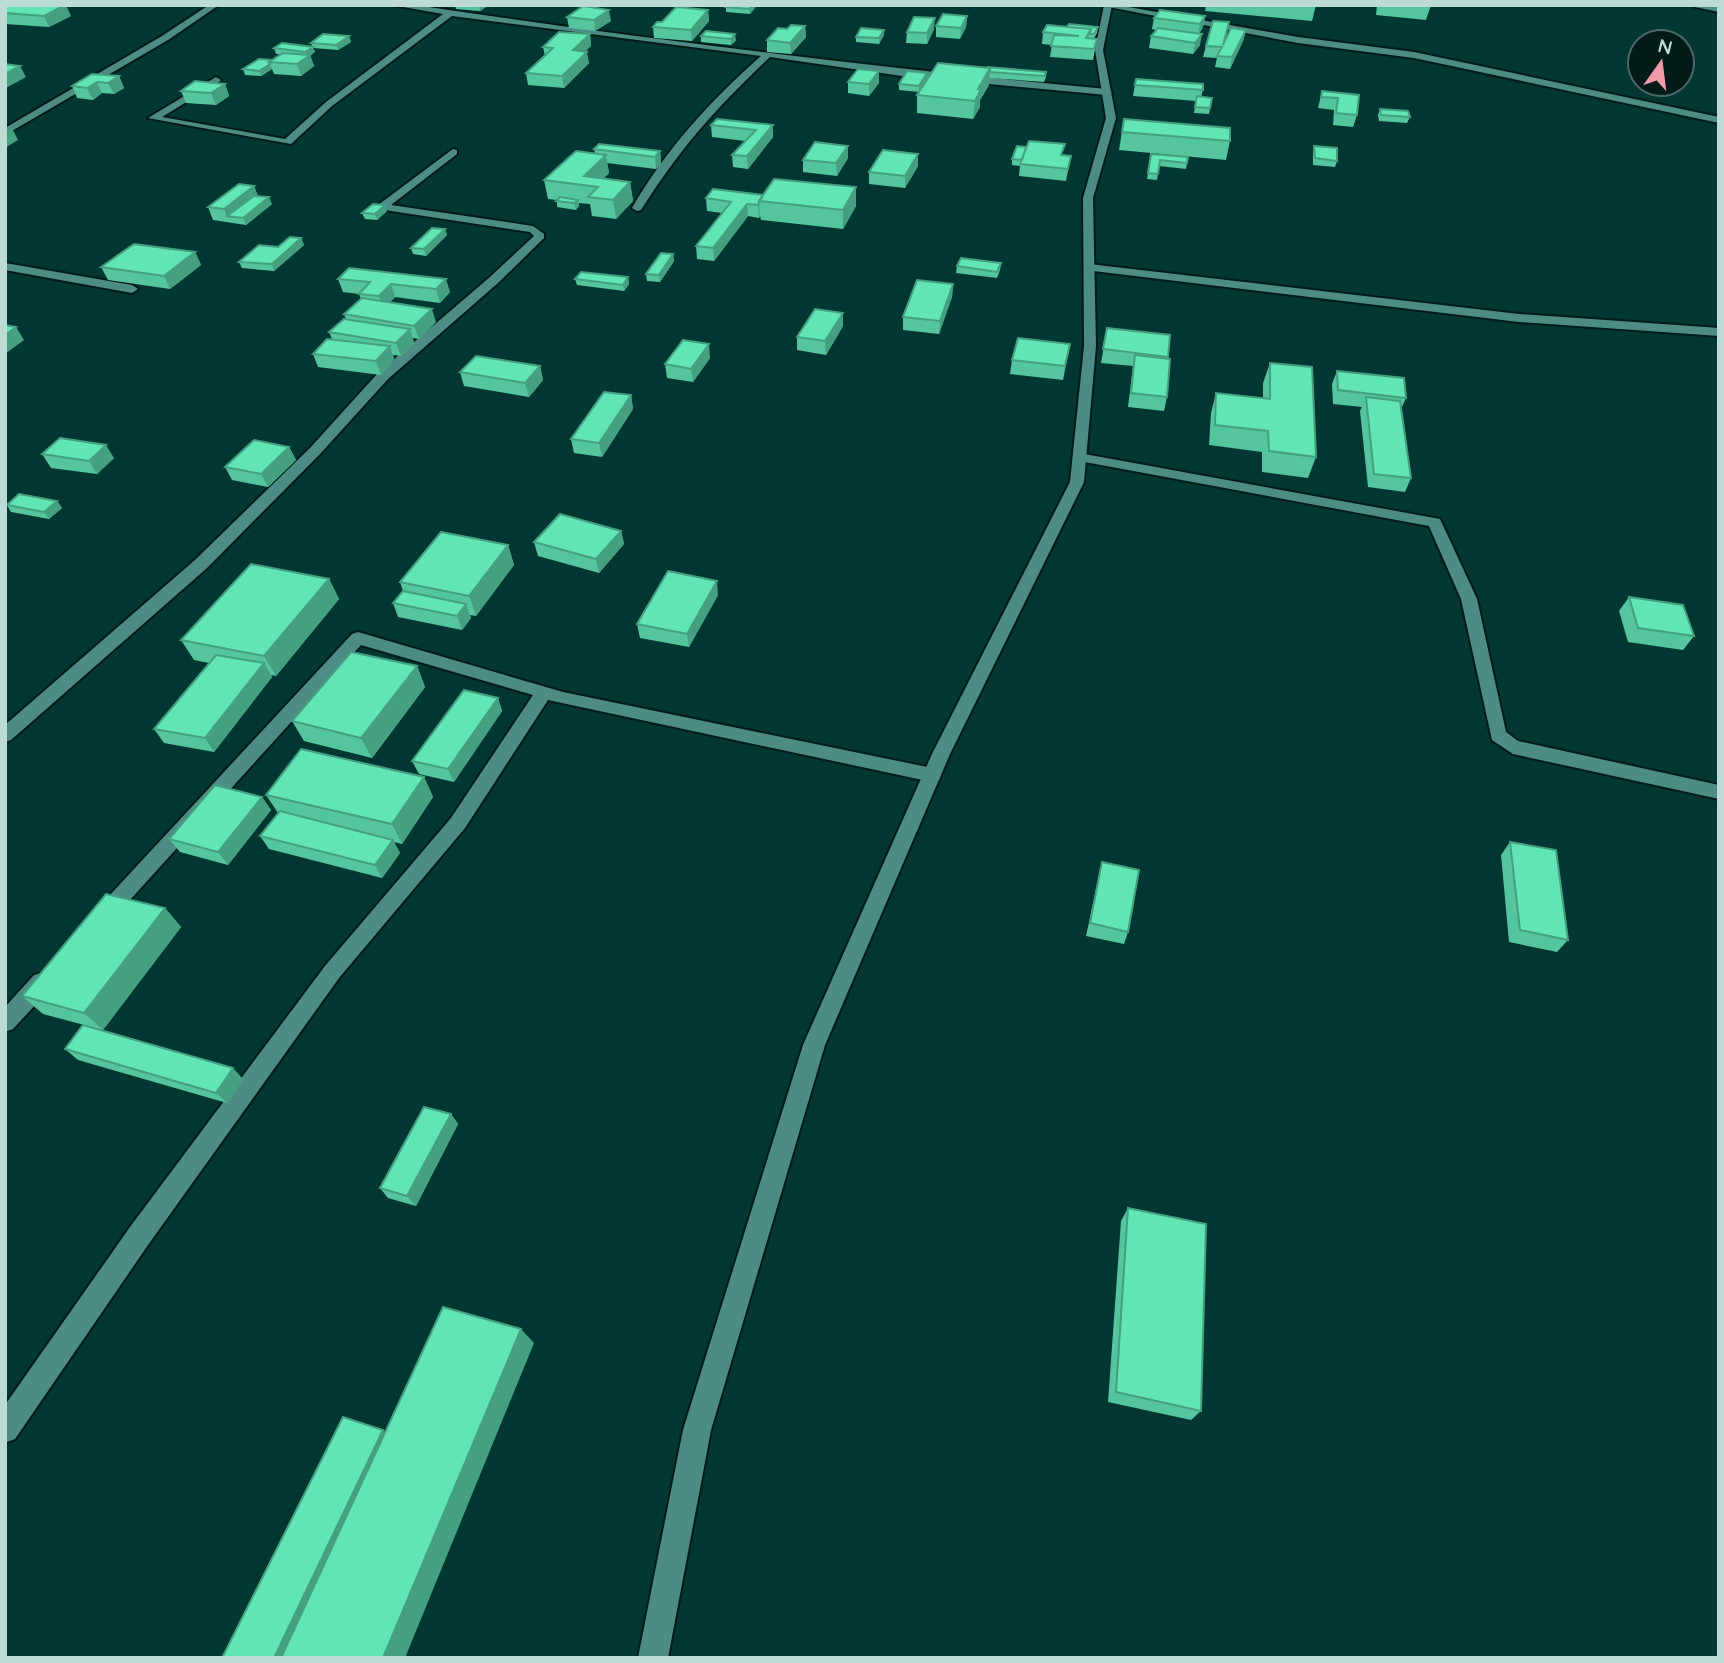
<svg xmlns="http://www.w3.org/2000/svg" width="1724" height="1663" font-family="Quicksand,sans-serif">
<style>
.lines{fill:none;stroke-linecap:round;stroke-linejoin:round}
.minor-casing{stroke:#001c19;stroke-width:4}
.tertiary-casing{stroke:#001c19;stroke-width:4}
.minor{fill:#4c8c84;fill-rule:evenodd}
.tertiary{fill:#4c8c84;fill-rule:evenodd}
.wall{fill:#54c59c}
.shaded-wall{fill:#45a07f}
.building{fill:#62e5b5;stroke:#45a07f;stroke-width:2}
</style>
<rect width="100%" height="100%" fill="#003733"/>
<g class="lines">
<defs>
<path id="minor" d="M209,5H219L168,40L5,135V128L162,36Z
M392,5H415C645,39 875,68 1107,89L1112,92L1107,95L902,76L770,57C715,109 681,147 641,210L637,211L632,208C666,149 710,101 761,56L452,16L332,106L291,144L148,118L216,77L221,80L219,82L162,117L285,139L326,102L443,14Z
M1117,5L1298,37L1414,52L1719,117V123L1414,58L1298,43L1103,6Z
M1694,5L1719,7V12L1695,7Z
M453,149L457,150V154L391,205L533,226L544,234V238L498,283L388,379L320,454L207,568L11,740L5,742V725L195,560L310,448L378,373L490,277L534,236L530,232L378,209V205Z
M5,263L132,285L138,289L132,293L5,270Z
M1089,264L1519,314L1719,328V336L1519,322L1085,270V266Z
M1079,453L1440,519L1477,599L1506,732L1518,741L1719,785V799L1513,754L1492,740L1461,599L1429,526L1074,460V454Z
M358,632L563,692L932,768L939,770L941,775L939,780L932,782L548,700L465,828L339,978L148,1245L15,1439L5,1443V1405L130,1227L325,966L451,818L533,695L361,645L110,922L103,924L96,922L93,916L96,910L352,634Z
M42,973L50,975L53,982L50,989L13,1029L5,1032V1007L34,975Z"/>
<path id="tertiary" d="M1104,5H1112L1103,50L1116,118L1093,198L1096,346L1084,482L950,754L825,1045L711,1430L668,1658H638L683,1430L803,1045L932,754L1070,482L1084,346L1083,198L1106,118L1095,50Z"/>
</defs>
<!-- minor casing -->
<use href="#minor" class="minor-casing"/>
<!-- tertiary casing -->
<use href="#tertiary" class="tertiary-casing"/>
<!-- minor -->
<use href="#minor" class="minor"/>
<!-- tertiary -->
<use href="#tertiary" class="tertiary"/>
</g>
<!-- wall -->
<path class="wall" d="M455,5H489L480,11L456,9Z
M728,5H757L750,14L726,12V7Z
M1206,5H1316L1312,21L1205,11Z
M1377,5H1431L1426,20L1376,15Z
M5,7L71,16L49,27L5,24Z
M708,10L709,21L692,41L654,38L653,27L662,22Z
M967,16L966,27L960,39L936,37V26Z
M1205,16L1203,27L1199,34L1200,45L1193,54L1149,48L1151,36L1156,30L1152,29L1154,18Z
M567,17L611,21L595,31L569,28Z
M805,26L806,37L791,54L767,52V40L787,29Z
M1067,27H1098L1097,33L1094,38L1097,39L1093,60L1050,57L1052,45L1042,44L1043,32Z
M934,29L927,44L906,43L907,32Z
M1246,29L1243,41L1230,69L1215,67L1217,58L1203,57L1206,46L1224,43Z
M590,34L591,46L585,51L589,63L564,88L528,85L526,73L545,56L543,47Z
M884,35L879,44L856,42V37Z
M349,36L351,42L338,50L313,48L315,52L310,55L314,66L301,76L274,74L272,69L261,76L245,75L243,69L272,60L280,54H276L274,48L312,47L311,43Z
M701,36L736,40L731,45L701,42Z
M987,67L1046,72V77L1044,82L989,78V85L980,100V107L973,119L917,113V95Z
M927,73V79L919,92L899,90V84Z
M119,76L124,88L114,94L102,93L93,100L77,98L72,86Z
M1136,79L1203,90L1201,97L1212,98L1209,114L1194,113L1196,101L1133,96Z
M848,82L879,83L869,96L848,93Z
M225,84L229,96L216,105L186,103L181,91Z
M1322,91L1359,95L1357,115L1353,127L1333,125L1334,110L1318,108Z
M1380,109L1410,117L1407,123L1379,121L1378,115Z
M1124,119L1230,141L1226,160L1119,150Z
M711,125H773V137L748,169L733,167L732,155L745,141L712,137Z
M1314,146L1337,161L1335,167L1313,165V152Z
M594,149L660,151L661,164L656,169L607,163L609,173L603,179L630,182L633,201L616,219L592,216L590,204L579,203V206L576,210L557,207V200L548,199L544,180L595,153Z
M1151,154L1187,163L1186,169L1159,166L1157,180L1147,179Z
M1063,155L1071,156L1066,181L1019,176L1020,166L1012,165V159Z
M848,158L837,176L803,172V160Z
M918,166L905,188L869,184V172Z
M254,186L258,196L272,204L246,225L213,220L208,207Z
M856,187V206L843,229L761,220L760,216L759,218L748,216L714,261L697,259L696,246L722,213L707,211L706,198L763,195Z
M387,211L377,220L365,219L362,213Z
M445,229L447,235L426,256L413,254L411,248Z
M301,238L304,245L274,271L242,268L239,262Z
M195,252L201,265L170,289L108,280L101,267Z
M673,254L674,261L660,282L647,281L646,274Z
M1001,263L1000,270L997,278L956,273L957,266Z
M349,268L450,292L440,303L395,297L390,302L436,322L419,339L413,338L414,343L401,356L393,355L394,359L381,375L318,367L313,354L332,339L329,332L346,319L344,314L361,299L359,294L343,292L338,279Z
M628,277L629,284L624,291L577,285L575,279Z
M953,284L952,297L939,334L903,330V317Z
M843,313V326L826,355L797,350V337Z
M1107,328L1168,357L1167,397L1164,411L1128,407L1133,366L1101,363Z
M1070,344L1063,380L1010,374L1012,360Z
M710,358L693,382L667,378L665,364Z
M1270,363L1316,457L1308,478L1262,472V452L1209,445L1211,413L1216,393L1263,398V383Z
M540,366L543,380L529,397L464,386L460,372Z
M1337,371L1406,398L1401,409L1411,478L1405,492L1368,487L1360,411L1362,407L1333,404L1332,384Z
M631,395L633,409L602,457L574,453L571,439Z
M289,447L296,460L268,487L232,480L225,467Z
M42,454L114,458L97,474L51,468Z
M57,501L62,508L49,519L11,512L7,505Z
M621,531L624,544L599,573L538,556L534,542Z
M508,545L514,565L476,616L470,615L471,618L462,630L398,617L393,603L403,591L400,582Z
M329,579L339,599L276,676L271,675L272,677L214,752L164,743L154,729L209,663L194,660L181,640Z
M718,595L689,647L640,638L637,624Z
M1629,597L1694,636L1683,650L1628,642L1619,611Z
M417,666L425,687L372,758L304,741L292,721Z
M498,698L502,711L454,782L419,774L412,761Z
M424,777L433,797L402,844L394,842L400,853L382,878L269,849L260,836L278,813L266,795Z
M262,797L271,810L228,865L180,852L169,839Z
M1510,842L1568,940L1557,952L1509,942L1501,855Z
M1102,862L1128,932L1124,944L1086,936Z
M165,908L181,927L103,1030L43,1014L22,996Z
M65,1049L243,1079L227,1103L78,1060Z
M451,1114L458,1124L416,1206L388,1198L380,1188Z
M1128,1208L1201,1411L1191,1420L1108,1402L1121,1221Z"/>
<!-- shaded-wall -->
<path class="shaded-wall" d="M66,5L71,16L49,27L44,16Z
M479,5H489L480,11Z
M752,5H757L750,14L749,9Z
M609,10L611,21L595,31L594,20Z
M708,10L709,21L692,41L691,30Z
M967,16L966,27L960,39L961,28Z
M1205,16L1203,27L1198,35L1200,24Z
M935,18L934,29L927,44V33Z
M805,26L806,37L791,54L790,43Z
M884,30V35L879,44V38Z
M1246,30L1243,41L1230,69L1232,57Z
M590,34L591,46L575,62L573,50Z
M735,34L736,40L731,45V39Z
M1202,34L1200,45L1193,54L1195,43Z
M349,36L351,42L338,50L336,45Z
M313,47L315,52L310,55L314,66L301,76L297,64L307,57L305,52Z
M587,52L589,63L564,88L562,76Z
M270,64L272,69L261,76L259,71Z
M20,66L26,77L6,88L5,74Z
M990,68L989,85L980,100V107L973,119L975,101L978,89Z
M879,71V83L869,96V84Z
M927,73V79L919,92V86Z
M119,76L124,88L114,94L108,83Z
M97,82L102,93L93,100L87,88Z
M225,84L229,96L216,105L211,93Z
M773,125V137L748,169L747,156Z
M12,128L18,140L5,148V132Z
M848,146V158L837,176L836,163Z
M660,151L661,164L656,169L655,157Z
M918,154V166L905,188V176Z
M606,155L609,173L595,187L584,176Z
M630,182L633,201L616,219L613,200Z
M254,186L259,199L227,216L229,222L224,209Z
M856,187V206L843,229V210Z
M269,197L272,204L246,225L243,218Z
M578,200L579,206L576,210L574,203Z
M759,203L760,216L759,218L758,205Z
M747,204L748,216L714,261L713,248Z
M385,205L387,211L377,220L375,214Z
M445,229L447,235L426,256L424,249Z
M301,238L304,245L274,271L272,264Z
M195,252L201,265L170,289L164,276Z
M673,254L674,261L660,282L659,275Z
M628,277L629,284L624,291L623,285Z
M446,279L450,292L440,303L436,289Z
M391,284L395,297L383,310L379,296Z
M953,284L952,297L939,334L940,321Z
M432,309L436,322L419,339L414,326Z
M843,313V326L826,355L825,341Z
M16,327L24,340L5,354V335Z
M410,329L414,343L401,356L396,343Z
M709,344L710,358L693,382L691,369Z
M390,346L394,359L381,375L376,361Z
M540,366L543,380L529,397L525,383Z
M631,395L633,409L602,457L599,443Z
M106,445L114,458L97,474L89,461Z
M289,447L296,460L268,487L261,474Z
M57,501L62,508L49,519L44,512Z
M621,531L624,544L599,573L596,559Z
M508,545L514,565L476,616L469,596Z
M329,579L339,599L276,676L264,656Z
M717,581L718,595L689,647L687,634Z
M466,604L471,618L462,630L457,616Z
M264,663L272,677L214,752L205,738Z
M417,666L425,687L372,758L361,738Z
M498,698L502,711L454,782L448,769Z
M424,777L433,797L402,844L392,824Z
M262,797L271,810L228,865L218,852Z
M393,840L400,853L382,878L375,865Z
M165,908L181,927L103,1030L84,1013Z
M233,1068L243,1079L227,1103L216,1093Z
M451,1114L458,1124L416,1206L407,1196Z
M521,1329L534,1343L405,1658H383Z
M383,1430L398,1439L294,1658H274Z"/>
<!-- building -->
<path class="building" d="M9,5H65L44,16L5,13V7Z
M728,5H752L749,9L726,7Z
M583,6L609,10L594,20L567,17Z
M676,7L708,10L691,30L653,27L657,22H662Z
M1160,10L1205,16L1200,24L1154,18Z
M943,14L967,16L961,28L936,26Z
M914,17L935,18L927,33L907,32Z
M1213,21L1229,22L1223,45L1231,28L1246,30L1232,57L1217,56L1222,47L1206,46Z
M1069,24L1098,27L1094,34H1090L1091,29L1067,27Z
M791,25L805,26L790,43L767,40L778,28L787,29Z
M1047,25L1091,29L1086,38L1097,39L1094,49L1051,46L1054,35L1079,36L1043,32Z
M861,28L884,30L879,38L856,37Z
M1158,28L1202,34L1195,43L1151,36Z
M706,31L735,34L731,39L701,36Z
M559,32L590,34L573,50L587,52L562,76L526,73L553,48L543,47Z
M323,34L349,36L336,45L311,43Z
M282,43L313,47L305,52L274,48Z
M283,53L310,55L297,64L269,62Z
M259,59L272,60L269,62L270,64L259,71L243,69Z
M938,63L990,68L978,89H981L975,101L917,95Z
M5,64L20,66L5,74Z
M987,67L1046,72L1045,76L990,72V68Z
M858,69L879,71L869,84L848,82Z
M907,71L927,73L919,86L899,84Z
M92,74L119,76L108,83L97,82L87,88L72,86Z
M1136,79L1203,84V90L1135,85Z
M195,81L225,84L211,93L181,91Z
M1322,91L1359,95L1357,115L1336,113L1338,98L1321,97Z
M1197,96L1212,98L1210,108L1195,107Z
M1380,109L1408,111L1410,117L1381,115Z
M717,119L773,125L747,156L732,155L756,130L711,125Z
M1124,119L1230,128V141L1122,132Z
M1029,141L1065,144L1061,155L1071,156L1068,169L1020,164Z
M815,142L848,146L836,163L803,160Z
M599,144L660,151L655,157L594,149Z
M1017,146L1026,147L1022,160L1012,159Z
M1314,146L1337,148V161L1315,158Z
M883,150L918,154L905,176L869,172Z
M576,151L606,155L584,176L630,182L613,200L588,197L598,187L544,180Z
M1151,154L1188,157L1187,163L1160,160L1158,174L1148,173Z
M774,179L856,187L843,210L759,201Z
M239,184L254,186L224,209L208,207Z
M713,189L763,195L758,205L747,204L713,248L696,246L731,202L706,198Z
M254,196L269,197L243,218L227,216Z
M560,197L578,200L574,203L556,201Z
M373,204L385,205L375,214L362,213Z
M432,228L445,229L424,249L411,248Z
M290,237L301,238L272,264L239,262L259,245L278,247Z
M134,244L195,252L164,276L101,267Z
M661,253L673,254L659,275L646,274Z
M961,258L1001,263L997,272L957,266Z
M349,268L446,279L436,289L391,284L379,296L359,294L370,282L338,279Z
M581,272L628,277L623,285L575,279Z
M917,280L953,284L940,321L903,317Z
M362,298L432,309L414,326L344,314Z
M815,309L843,313L825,341L797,337Z
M344,319L410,329L396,343L329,332Z
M5,325L16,327L5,335Z
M1107,328L1170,335L1168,357L1103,349Z
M1018,338L1070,344L1065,366L1012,360Z
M327,339L390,346L376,361L313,354Z
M683,340L709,344L691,369L665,364Z
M1135,355L1170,359L1167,397L1131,393Z
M476,356L540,366L525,383L460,372Z
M1270,363L1312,367L1316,457L1269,451L1268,431L1215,425L1216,393L1270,399Z
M1337,371L1404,378L1406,398L1338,390Z
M604,392L631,395L599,443L571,439Z
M1366,397L1400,401L1411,478L1374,474Z
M60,438L106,445L89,461L42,454Z
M254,440L289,447L261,474L225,467Z
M19,494L57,501L44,512L7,505Z
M560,514L621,531L596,559L534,542Z
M441,532L508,545L469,596L400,582Z
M251,564L329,579L264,656L181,640Z
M668,571L717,581L687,634L637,624Z
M403,591L466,604L457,616L393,603Z
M1629,597L1683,605L1694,636L1638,628Z
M351,652L417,666L361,738L292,721Z
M216,655L264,663L205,738L154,729Z
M464,690L498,698L448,769L412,761Z
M301,749L424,777L392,824L266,795Z
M215,785L262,797L218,852L169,839Z
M280,811L393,840L375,865L260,836Z
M1510,842L1556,850L1568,940L1520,930Z
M1102,862L1139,870L1128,932L1090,923Z
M106,894L165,908L84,1013L22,996Z
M83,1025L233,1068L216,1093L65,1049Z
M424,1107L451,1114L407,1196L380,1188Z
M1128,1208L1206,1224L1201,1411L1116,1392Z
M443,1307L521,1329L383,1658H281Z
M343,1417L383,1430L274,1658H222Z"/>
<!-- border -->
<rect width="1724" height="1663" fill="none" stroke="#bcdbd7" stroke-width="14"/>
<!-- north arrow -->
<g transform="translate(1661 63) rotate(14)"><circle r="33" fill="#021b19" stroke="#4c6865" stroke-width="2"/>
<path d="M0-5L12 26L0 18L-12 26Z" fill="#f29aac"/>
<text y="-10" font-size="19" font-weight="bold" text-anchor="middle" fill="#bcdbd7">N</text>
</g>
</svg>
